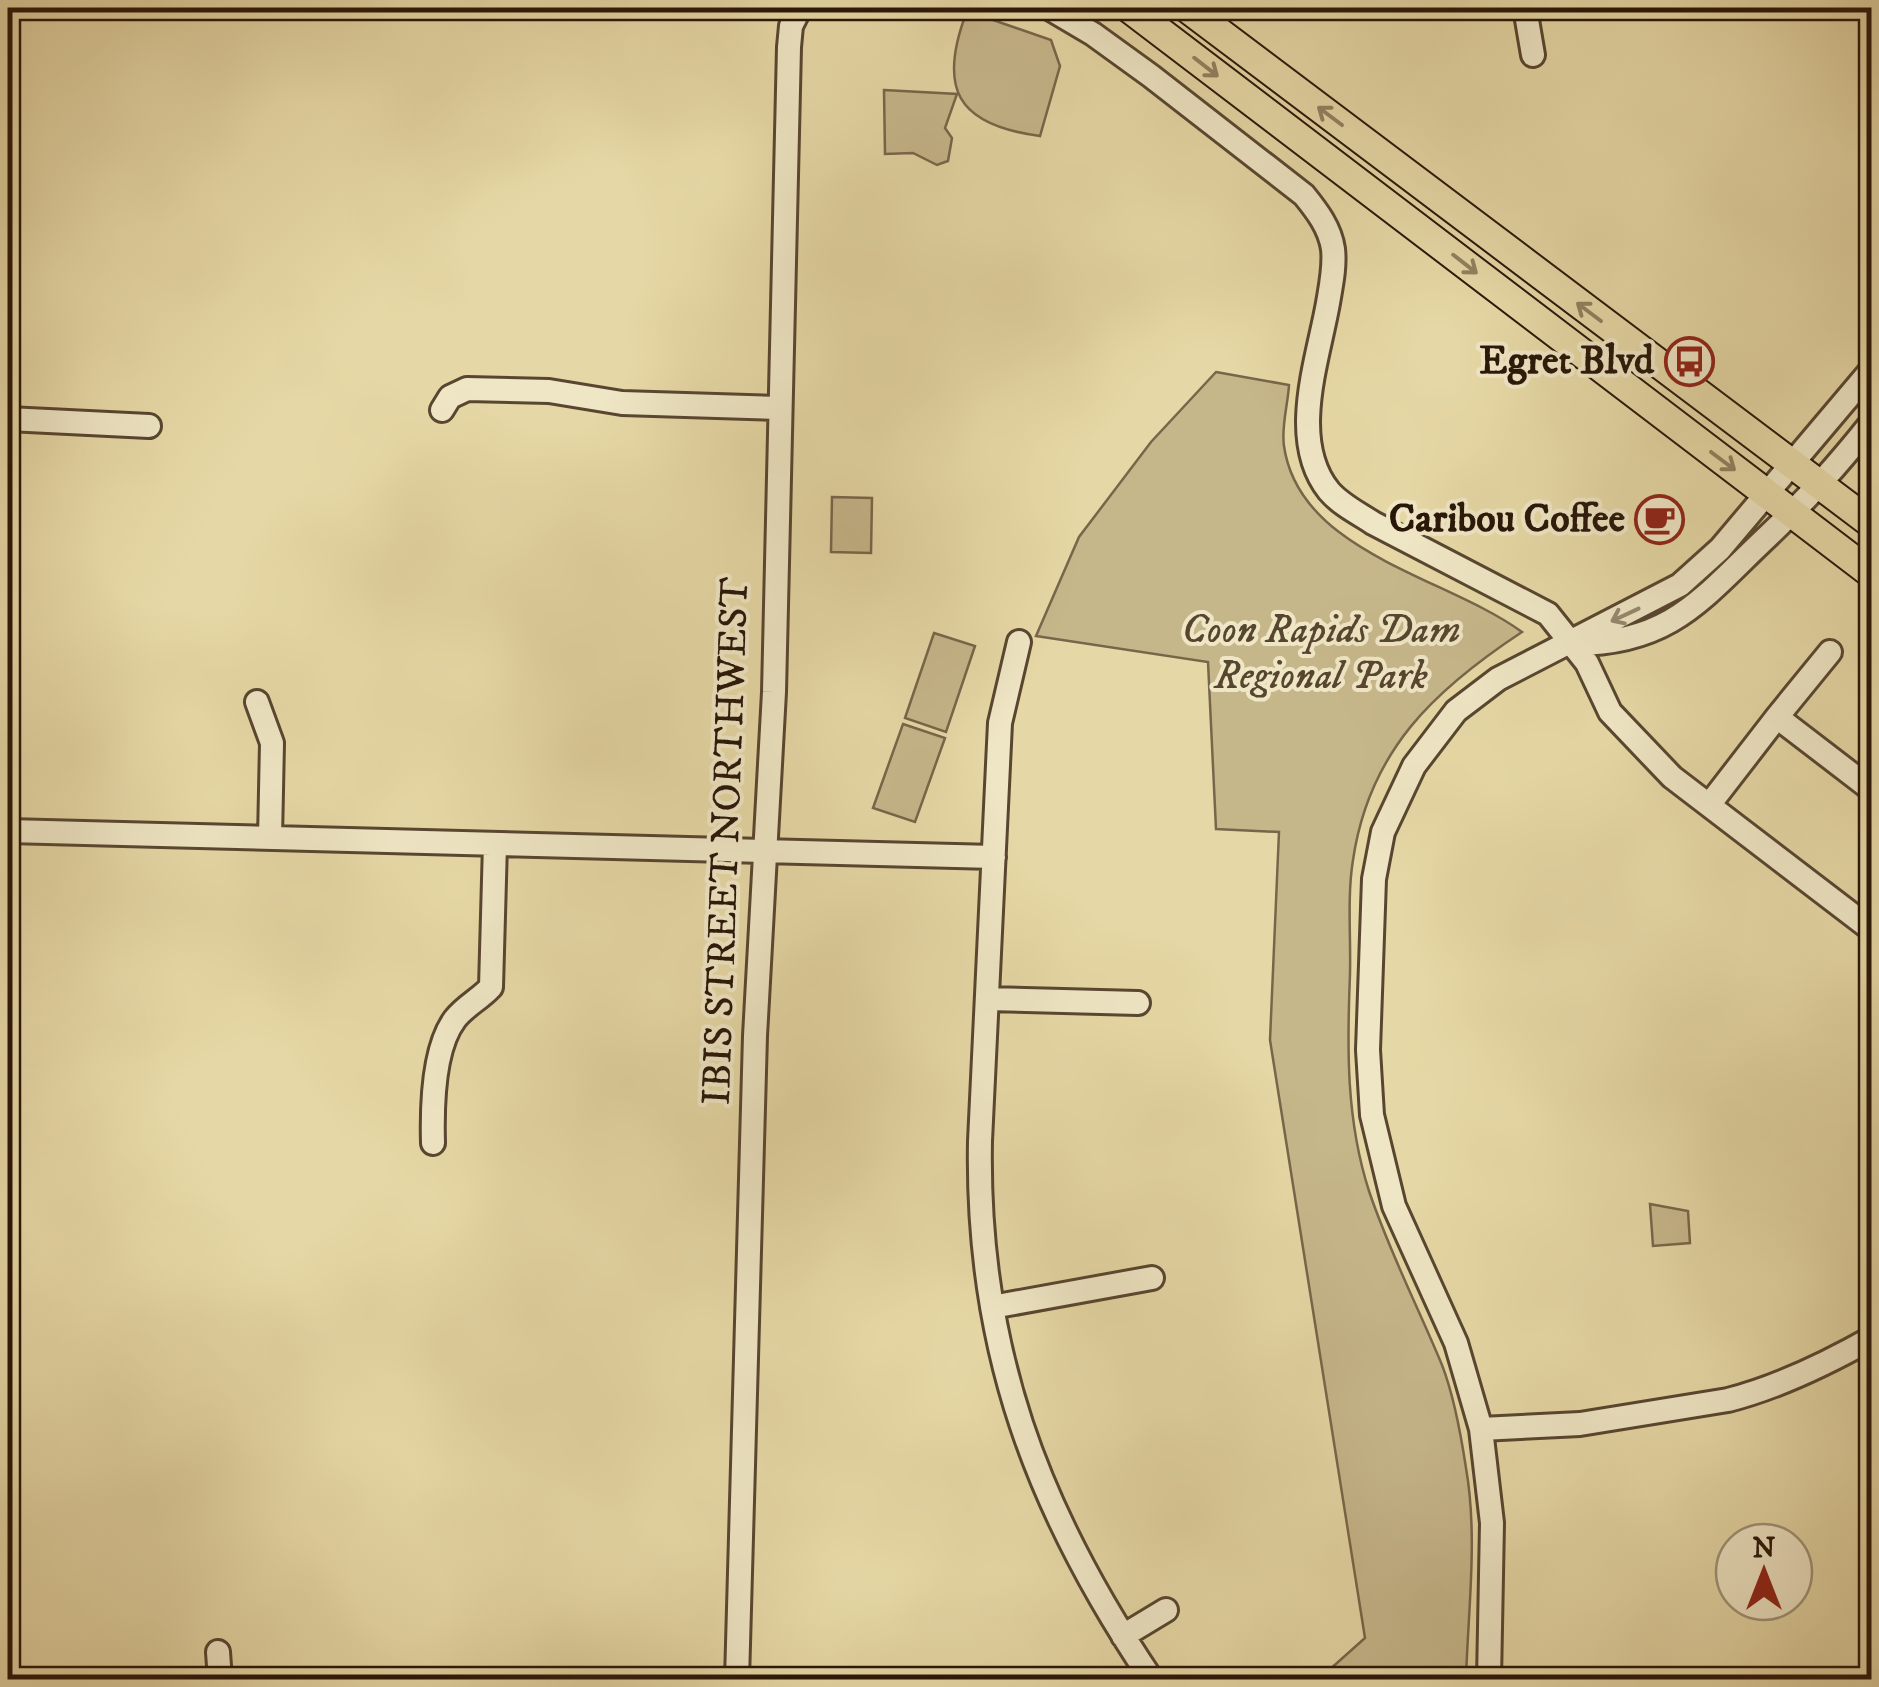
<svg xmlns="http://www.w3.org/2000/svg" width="1879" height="1687" font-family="'IM FELL DW Pica',serif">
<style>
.green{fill:#c6b78b;stroke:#77664a;stroke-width:2.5}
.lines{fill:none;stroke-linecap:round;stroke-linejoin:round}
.minor-casing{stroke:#584630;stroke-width:28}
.major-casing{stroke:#281608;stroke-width:32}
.minor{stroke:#efe6c5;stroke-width:22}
.major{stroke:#e6d8a6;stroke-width:28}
.oneway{stroke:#90815f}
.oneway2{stroke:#958870}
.labels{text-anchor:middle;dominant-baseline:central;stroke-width:8;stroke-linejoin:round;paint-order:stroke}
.poi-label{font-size:40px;font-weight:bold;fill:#281608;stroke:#efe6c5;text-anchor:end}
.park-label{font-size:40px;font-style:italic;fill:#57462f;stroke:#efe6c5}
.street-label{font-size:40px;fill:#281608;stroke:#efe6c5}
</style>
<rect width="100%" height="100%" fill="#e6d8a6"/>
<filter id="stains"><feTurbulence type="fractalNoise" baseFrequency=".002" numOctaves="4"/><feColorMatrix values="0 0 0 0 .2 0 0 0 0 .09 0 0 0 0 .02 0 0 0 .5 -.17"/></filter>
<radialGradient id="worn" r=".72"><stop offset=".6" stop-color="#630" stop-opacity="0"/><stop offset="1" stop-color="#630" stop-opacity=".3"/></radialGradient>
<!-- green -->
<path class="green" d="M967,11L1051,40L1060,66L1040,136C957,125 937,89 967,11Z
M884,90L957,94L945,128L952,138L948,161L937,165L913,153L885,154Z
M1216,372L1289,385C1288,404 1281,427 1284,446C1299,553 1447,577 1522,632C1434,690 1369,751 1353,860C1347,897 1351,937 1350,974C1347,1047 1346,1120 1369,1191C1389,1251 1418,1307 1442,1365C1454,1396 1461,1435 1466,1468C1478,1536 1468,1611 1466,1679H1319L1365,1638L1270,1040L1279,832L1216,829L1208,662L1036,636L1079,537L1151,442Z
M832,497L872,498L871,553L831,552Z
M934,633L975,646L946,732L905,718Z
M903,724L945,738L915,822L873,808Z
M1650,1204L1688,1211L1690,1243L1653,1246Z"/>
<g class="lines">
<defs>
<path id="minor" d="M1049,8L1093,34L1151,76L1304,195C1317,211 1330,228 1333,249C1335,267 1331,285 1328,303C1318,360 1288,440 1329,491C1341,505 1358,513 1373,523L1548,614L1587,663L1610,712L1672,777L1872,930
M1525,8L1533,55
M442,410L450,397L467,389L549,391L622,403L779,408
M8,419L149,426
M1019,642L1000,723L980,1141C976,1348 1037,1510 1152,1680
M1574,644C1672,644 1703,597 1768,536C1809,497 1837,466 1872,422
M1830,652L1777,717L1872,790
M257,702L272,743L270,838
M1709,805L1777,717
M8,831L994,857
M988,999L1138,1003
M433,1143C432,1107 433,1048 455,1019C465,1006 480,999 491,987L495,844
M992,1307L1152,1278
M1481,1429L1580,1424L1728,1400C1779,1387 1826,1364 1872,1338
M1123,1636L1166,1610
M218,1652L220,1680
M737,1680L755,1036L774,692L789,47L791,26L800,8
M1489,1680L1492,1523L1481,1429L1456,1343L1394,1206L1372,1115L1368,1050L1374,879L1383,832L1414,766L1456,711L1498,679L1680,585L1720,549L1872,369"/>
<path id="major" d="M1129,8L1872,574
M1187,8L1872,524"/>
</defs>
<!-- minor casing -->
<use href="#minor" class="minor-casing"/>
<!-- major casing -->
<use href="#major" class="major-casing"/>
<!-- minor -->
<use href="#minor" class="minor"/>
<!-- major -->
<use href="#major" class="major"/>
</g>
<!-- one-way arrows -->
<defs><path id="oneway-shaft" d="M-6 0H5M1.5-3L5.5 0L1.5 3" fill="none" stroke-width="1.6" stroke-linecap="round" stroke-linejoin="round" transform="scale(2.5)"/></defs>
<g class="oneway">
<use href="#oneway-shaft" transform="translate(1206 67) rotate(38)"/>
<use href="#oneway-shaft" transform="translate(1330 116) rotate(-143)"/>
<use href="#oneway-shaft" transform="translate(1465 264) rotate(38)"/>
<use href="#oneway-shaft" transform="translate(1589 312) rotate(-143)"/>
<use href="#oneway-shaft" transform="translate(1723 461) rotate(37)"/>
</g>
<use class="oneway2" href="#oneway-shaft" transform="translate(1625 615) rotate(155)"/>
<!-- icons -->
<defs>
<symbol id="bus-ring" viewBox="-11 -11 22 22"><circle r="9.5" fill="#efe6c5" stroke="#8f2418" stroke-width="1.5"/><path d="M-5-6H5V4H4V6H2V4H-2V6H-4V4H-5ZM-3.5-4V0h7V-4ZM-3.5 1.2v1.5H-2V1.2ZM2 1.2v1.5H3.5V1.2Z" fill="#8f2418"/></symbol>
<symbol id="cafe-ring" viewBox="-11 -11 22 22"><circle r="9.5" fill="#efe6c5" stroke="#8f2418" stroke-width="1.5"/><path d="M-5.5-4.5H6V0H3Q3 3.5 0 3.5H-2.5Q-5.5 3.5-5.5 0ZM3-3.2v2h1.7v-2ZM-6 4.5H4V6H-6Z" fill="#8f2418"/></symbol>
</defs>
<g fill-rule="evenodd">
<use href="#bus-ring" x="1662" y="334" width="55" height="55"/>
<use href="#cafe-ring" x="1632" y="492" width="55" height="55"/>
</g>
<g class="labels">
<!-- poi labels -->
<g class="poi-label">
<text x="1654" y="362">Egret Blvd</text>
<text x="1625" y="520">Caribou Coffee</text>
</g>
<!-- park labels -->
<g class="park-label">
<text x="1321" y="631">Coon Rapids Dam<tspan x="1321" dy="46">Regional Park</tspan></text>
</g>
<!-- street labels -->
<g class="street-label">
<text transform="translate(727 841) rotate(-88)">IBIS STREET NORTHWEST</text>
</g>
</g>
<!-- margin -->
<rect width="1879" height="1687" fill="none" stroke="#e6d8a6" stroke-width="40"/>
<rect x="10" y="10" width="1859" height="1667" fill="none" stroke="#281608" stroke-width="5"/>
<rect x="20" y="20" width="1839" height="1647" fill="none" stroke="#281608" stroke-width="2.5"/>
<!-- north arrow -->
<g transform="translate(1764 1572)"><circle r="48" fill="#efe6c5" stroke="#9f9379" stroke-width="2.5"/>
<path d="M0-8L18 38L0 25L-18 38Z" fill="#8f2418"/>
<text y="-15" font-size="28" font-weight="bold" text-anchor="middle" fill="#281608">N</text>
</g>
<rect width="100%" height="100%" filter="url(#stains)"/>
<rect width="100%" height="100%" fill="url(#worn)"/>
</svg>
